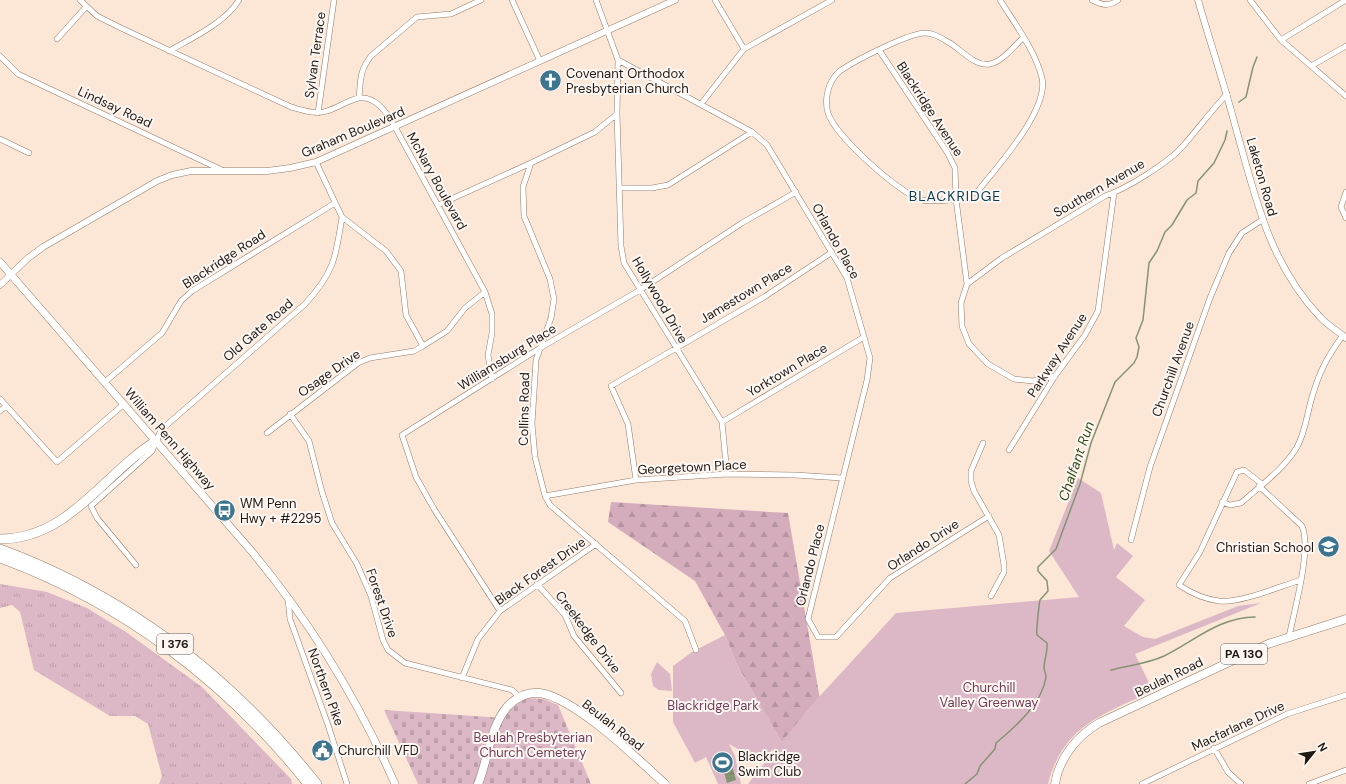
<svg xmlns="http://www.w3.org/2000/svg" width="1346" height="784" font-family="'DM Sans',sans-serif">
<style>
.grass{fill:url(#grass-tufts)}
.forest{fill:url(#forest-firs)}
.cemetery{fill:url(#cemetery-stones)}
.park{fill:#dcb8c6}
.water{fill:url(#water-ripples)}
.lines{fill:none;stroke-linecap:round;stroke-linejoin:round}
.stream{stroke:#849472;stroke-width:1.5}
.minor-casing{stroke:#927b69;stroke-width:6}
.tertiary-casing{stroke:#927b69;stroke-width:7}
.secondary-casing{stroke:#927b69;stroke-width:8}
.primary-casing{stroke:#927b69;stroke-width:9}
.motorway-casing{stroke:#927b69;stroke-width:10}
.minor{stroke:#fff;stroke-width:5}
.tertiary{stroke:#fff;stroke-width:6}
.secondary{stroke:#fff;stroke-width:7}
.primary{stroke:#fff;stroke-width:8}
.motorway{stroke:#fff;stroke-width:9}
.labels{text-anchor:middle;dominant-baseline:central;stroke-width:4;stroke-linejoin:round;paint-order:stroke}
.shield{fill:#fdf7f3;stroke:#645c56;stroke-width:1}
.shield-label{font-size:12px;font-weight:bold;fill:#221912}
.street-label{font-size:13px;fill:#221912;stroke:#fdf7f3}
.poi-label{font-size:13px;fill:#221912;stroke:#fdf7f3;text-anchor:start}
.park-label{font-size:13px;fill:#733d56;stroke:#fdf7f3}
.neighbourhood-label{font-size:14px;letter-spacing:1px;fill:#0d3d51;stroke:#fdf7f3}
.water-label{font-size:14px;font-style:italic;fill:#374c17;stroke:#fdf7f3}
</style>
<defs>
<pattern id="grass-tufts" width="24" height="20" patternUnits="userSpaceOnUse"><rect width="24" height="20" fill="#dcb8c6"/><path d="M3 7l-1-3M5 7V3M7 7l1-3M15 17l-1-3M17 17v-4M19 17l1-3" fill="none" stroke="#bc9ea9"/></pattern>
<pattern id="forest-firs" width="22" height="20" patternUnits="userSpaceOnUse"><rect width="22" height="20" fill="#d4acbc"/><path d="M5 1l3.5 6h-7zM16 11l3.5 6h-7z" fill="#b693a1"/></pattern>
<pattern id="cemetery-stones" width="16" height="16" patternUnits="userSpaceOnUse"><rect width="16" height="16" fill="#dcb8c6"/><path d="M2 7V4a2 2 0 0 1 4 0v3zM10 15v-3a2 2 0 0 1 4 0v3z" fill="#bc9ea9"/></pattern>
<pattern id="water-ripples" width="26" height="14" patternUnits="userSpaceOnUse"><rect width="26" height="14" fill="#849472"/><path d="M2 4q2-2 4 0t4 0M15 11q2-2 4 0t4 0" fill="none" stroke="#6c785c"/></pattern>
</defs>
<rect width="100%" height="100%" fill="#fce7d7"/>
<!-- grass -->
<path class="grass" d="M0,584L47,592L87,608L126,632L202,687L291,779L292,784H159L162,776L148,724L135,716H110L34,670L20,612L12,605L0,608Z"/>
<!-- forest -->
<path class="forest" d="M611,502L788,513L823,717L783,744L737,665L725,635L695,581L608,522Z"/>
<!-- cemetery -->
<path class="cemetery" d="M528,698L544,699L558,705L591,784H418L384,710L504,718L515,704Z"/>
<!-- park -->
<path class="park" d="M1078,478L1101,493L1114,550L1117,543L1133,556L1116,577L1145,600L1124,626L1143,637L1155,639L1238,606L1261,603L1135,654L1153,691C1104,714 1063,725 1048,784H748L776,748L757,760L729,744L735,756L741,784H718L706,757L695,763L673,722V666L692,652L725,635L737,665L782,742L808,709L896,613L1079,597L1049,551Z
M657,662L670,674L672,691L659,690L653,686L651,674Z"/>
<!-- water -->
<path class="water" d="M731,762L736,780L727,783L722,765Z"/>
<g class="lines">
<!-- stream -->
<path class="stream" d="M1239,102L1246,97L1253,67L1257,57
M1111,670C1129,665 1147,664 1164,656C1194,641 1220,617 1255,617
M965,784L977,774L980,766L995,749L996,743C1016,726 1042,704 1046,677C1046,673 1044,671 1044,668C1044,659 1048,652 1047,643L1037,635C1036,632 1039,604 1040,600L1048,591L1047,581L1038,571V567L1056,549L1080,484L1091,443L1115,382L1134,363L1137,357L1139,347L1136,338L1143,320L1149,263L1157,251L1165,232L1172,225L1187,200L1196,193L1198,181L1214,163L1225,140L1227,131"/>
<defs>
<path id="minor" d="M80,0L97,16L121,28L291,107C302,110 315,115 327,111C338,108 348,100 359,98C376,96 388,114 395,127L485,292L492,314V333L488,355L492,379
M512,0L540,61
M596,0L618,60L617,114L621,246L624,263L722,422L727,474
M715,0L744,49
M1000,0C1015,24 1035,50 1042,78C1049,110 997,167 978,191C974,193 969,196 965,198C956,200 931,202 922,200C900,194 835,136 828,113C824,99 828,81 840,71C854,61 909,33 925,33C932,33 942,38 948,42C960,48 974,67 990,64C1002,62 1014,46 1023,38
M1092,0C1102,5 1109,7 1118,0
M1250,0L1281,40L1346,96
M57,39L86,7
M1281,40L1346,0
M879,50L947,152L955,168L956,199L967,284L961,303L962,326L969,344L988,364L1014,379L1033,381L1055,376
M169,51C192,38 225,23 239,0
M0,56L18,74L224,171
M618,60L752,132L767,145L847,278L870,358L867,380L808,619L818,637H836L890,578L989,516
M1311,66L1346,46
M359,98C361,79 359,72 371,56L417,17L451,14L481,0
M701,104L744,49L832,0
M318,113L334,0
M617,114L595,132L531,163L523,187L524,216L550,279L554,299L551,318L536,360L532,424L535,457L545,496L550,505L685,621L696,650
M0,139L29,153
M316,162L342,217L386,251L401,271L406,315L423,346
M620,188H652L668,185L752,132
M1346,192L1341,207L1346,218
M438,205L531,163
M967,284L1002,258L1105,196C1126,189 1168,163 1183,146C1198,129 1211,111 1227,94
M105,382L162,333L181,301L192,291L335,203
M0,399L57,462L124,404
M0,411L6,406
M290,414L309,441L322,492L332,523L357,564L371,596L383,640L388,650L405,663L512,690L519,697
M722,422L864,337
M267,433L358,363L370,358L414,351L423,346L447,331L465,308L485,292
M983,443L971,471V481L974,491L999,535L1004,565V572L991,596
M1009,450L1055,376L1085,335L1098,311L1114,193
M636,480L628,424L611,386L764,297L831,253
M1262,484L1244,470L1237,472L1200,552L1179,585C1191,593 1203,599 1219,601C1238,604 1281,586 1301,580
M1259,486L1302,526C1312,549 1294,611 1289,637
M545,496L636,480L727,474L795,475L842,478
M1222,502L1230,505L1241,503C1260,486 1284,469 1297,447C1306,431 1307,412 1313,394C1320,370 1328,356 1343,335
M1131,540L1150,467L1210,298L1229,253L1242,233L1262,220
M136,565L97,518L91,506L152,451L161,430L305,304C334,273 336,257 342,217
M537,584L565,615L574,636L621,693
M288,599L290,619L328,725L347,784
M500,611L434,509L416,477L402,435L540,348L640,290L742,223L796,192
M462,678L478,639L500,611L596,544
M1214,748L1228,772L1241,784
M1142,784L1287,714L1346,695
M1309,784L1346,770"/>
<path id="tertiary" d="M1198,0C1210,42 1224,83 1235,125C1255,195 1268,262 1320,317C1327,325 1338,331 1346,338
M0,285L27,259L43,247L157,181L172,175L191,171H267L290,168L316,162L675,0"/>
<path id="secondary" d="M0,262L253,553C311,623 358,700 395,784"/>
<path id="primary" d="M478,784C488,760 490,727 507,707C516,697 527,692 540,693C575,698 638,759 665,784
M1055,784C1059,758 1077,736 1099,723L1268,644L1346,619"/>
<path id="motorway" d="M0,539C69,539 103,474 156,441
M0,549C127,596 233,678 317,784
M0,558C123,603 227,682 308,784"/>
</defs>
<!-- minor casing -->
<use href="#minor" class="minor-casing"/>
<!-- tertiary casing -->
<use href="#tertiary" class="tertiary-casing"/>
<!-- secondary casing -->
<use href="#secondary" class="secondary-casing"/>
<!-- primary casing -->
<use href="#primary" class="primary-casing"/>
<!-- motorway casing -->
<use href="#motorway" class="motorway-casing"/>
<!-- minor -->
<use href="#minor" class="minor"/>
<!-- tertiary -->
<use href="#tertiary" class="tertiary"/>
<!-- secondary -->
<use href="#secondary" class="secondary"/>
<!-- primary -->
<use href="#primary" class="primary"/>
<!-- motorway -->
<use href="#motorway" class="motorway"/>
</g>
<!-- icons -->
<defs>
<symbol id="church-disc" viewBox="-11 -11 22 22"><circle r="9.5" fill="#3d758f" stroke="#fdf7f3"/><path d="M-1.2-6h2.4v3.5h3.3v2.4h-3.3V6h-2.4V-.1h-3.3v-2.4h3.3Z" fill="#fff"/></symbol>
<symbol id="bus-disc" viewBox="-11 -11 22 22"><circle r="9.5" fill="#3d758f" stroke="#fdf7f3"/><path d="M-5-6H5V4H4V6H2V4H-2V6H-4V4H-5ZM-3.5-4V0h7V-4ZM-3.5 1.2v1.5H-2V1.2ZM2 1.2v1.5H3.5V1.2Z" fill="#fff"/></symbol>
<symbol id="school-disc" viewBox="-11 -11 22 22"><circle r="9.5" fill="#3d758f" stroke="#fdf7f3"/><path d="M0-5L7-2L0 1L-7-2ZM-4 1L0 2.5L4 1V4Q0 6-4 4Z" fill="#fff"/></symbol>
<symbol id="civic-disc" viewBox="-11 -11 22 22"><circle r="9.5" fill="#3d758f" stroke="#fdf7f3"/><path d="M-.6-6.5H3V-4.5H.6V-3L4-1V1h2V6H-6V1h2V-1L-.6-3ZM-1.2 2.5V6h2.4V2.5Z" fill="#fff"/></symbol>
<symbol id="stadium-disc" viewBox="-11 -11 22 22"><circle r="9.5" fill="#3d758f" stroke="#fdf7f3"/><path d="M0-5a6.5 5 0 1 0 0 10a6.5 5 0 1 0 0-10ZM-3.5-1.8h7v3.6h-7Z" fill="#fff"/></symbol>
</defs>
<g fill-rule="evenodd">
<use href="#church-disc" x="538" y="68" width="25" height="25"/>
<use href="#bus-disc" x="212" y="498" width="25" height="25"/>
<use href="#school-disc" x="1316" y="534" width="25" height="25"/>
<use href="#civic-disc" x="310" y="738" width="25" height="25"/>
<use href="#stadium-disc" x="710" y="750" width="25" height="25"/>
</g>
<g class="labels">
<!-- shield labels -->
<g class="shield">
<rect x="157" y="634" width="36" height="20" rx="3"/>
<rect x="1221" y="644" width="46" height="20" rx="3"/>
</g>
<g class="shield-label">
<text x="175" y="644">I 376</text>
<text x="1244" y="654">PA 130</text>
</g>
<!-- street labels -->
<g class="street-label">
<text transform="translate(315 55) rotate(-82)">Sylvan Terrace</text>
<text transform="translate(115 107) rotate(25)">Lindsay Road</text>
<text transform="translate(930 109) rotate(57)">Blackridge Avenue</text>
<text transform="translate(353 132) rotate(-23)">Graham Boulevard</text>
<text transform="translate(1262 177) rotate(74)">Laketon Road</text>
<text transform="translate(437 181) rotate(61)">McNary Boulevard</text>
<text transform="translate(1099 188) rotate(-30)">Southern Avenue</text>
<text transform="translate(836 241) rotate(61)">Orlando Place</text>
<text transform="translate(224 259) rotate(-33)">Blackridge Road</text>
<text transform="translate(746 293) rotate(-31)">Jamestown Place</text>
<text transform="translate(660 300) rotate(60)">Hollywood Drive</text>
<text transform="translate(258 330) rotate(-41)">Old Gate Road</text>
<text transform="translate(1057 355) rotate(-57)">Parkway Avenue</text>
<text transform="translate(507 357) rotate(-32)">Williamsburg Place</text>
<text transform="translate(1173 369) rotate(-70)">Churchill Avenue</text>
<text transform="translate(787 370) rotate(-31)">Yorktown Place</text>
<text transform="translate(329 373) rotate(-35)">Osage Drive</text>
<text transform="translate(524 409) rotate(-89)">Collins Road</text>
<text transform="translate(170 439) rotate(49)">William Penn Highway</text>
<text transform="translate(692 467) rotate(-3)">Georgetown Place</text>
<text transform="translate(923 545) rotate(-33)">Orlando Drive</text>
<text transform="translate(810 565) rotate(-76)">Orlando Place</text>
<text transform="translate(540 571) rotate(-35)">Black Forest Drive</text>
<text transform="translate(382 603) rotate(71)">Forest Drive</text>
<text transform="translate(588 632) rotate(53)">Creekedge Drive</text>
<text transform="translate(1169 677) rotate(-26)">Beulah Road</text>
<text transform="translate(326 687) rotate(70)">Northern Pike</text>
<text transform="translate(613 725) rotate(38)">Beulah Road</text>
<text transform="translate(1238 726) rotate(-25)">Macfarlane Drive</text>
</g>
<!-- poi labels -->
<g class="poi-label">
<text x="566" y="73">Covenant Orthodox<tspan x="566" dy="15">Presbyterian Church</tspan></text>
<text x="240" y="503">WM Penn<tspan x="240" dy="15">Hwy + #2295</tspan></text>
<text x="1314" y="547" text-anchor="end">Christian School</text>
<text x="338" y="750">Churchill VFD</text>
<text x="738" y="756">Blackridge<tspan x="738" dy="15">Swim Club</tspan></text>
</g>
<!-- park labels -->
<g class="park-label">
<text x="989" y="687">Churchill<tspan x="989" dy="15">Valley Greenway</tspan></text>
<text x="713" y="705">Blackridge Park</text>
<text x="533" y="737">Beulah Presbyterian<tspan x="533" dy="15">Church Cemetery</tspan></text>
</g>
<!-- neighbourhood labels -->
<g class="neighbourhood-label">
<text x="955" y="196">BLACKRIDGE</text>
</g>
<!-- water labels -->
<g class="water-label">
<text transform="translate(1076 461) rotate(-71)">Chalfant Run</text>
</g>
</g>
<!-- north arrow -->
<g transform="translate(1314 752) rotate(60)" stroke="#fdf7f3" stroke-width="3" paint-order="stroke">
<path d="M0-3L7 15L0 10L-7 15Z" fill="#221912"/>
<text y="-6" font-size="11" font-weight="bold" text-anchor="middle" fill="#221912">N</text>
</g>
</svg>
